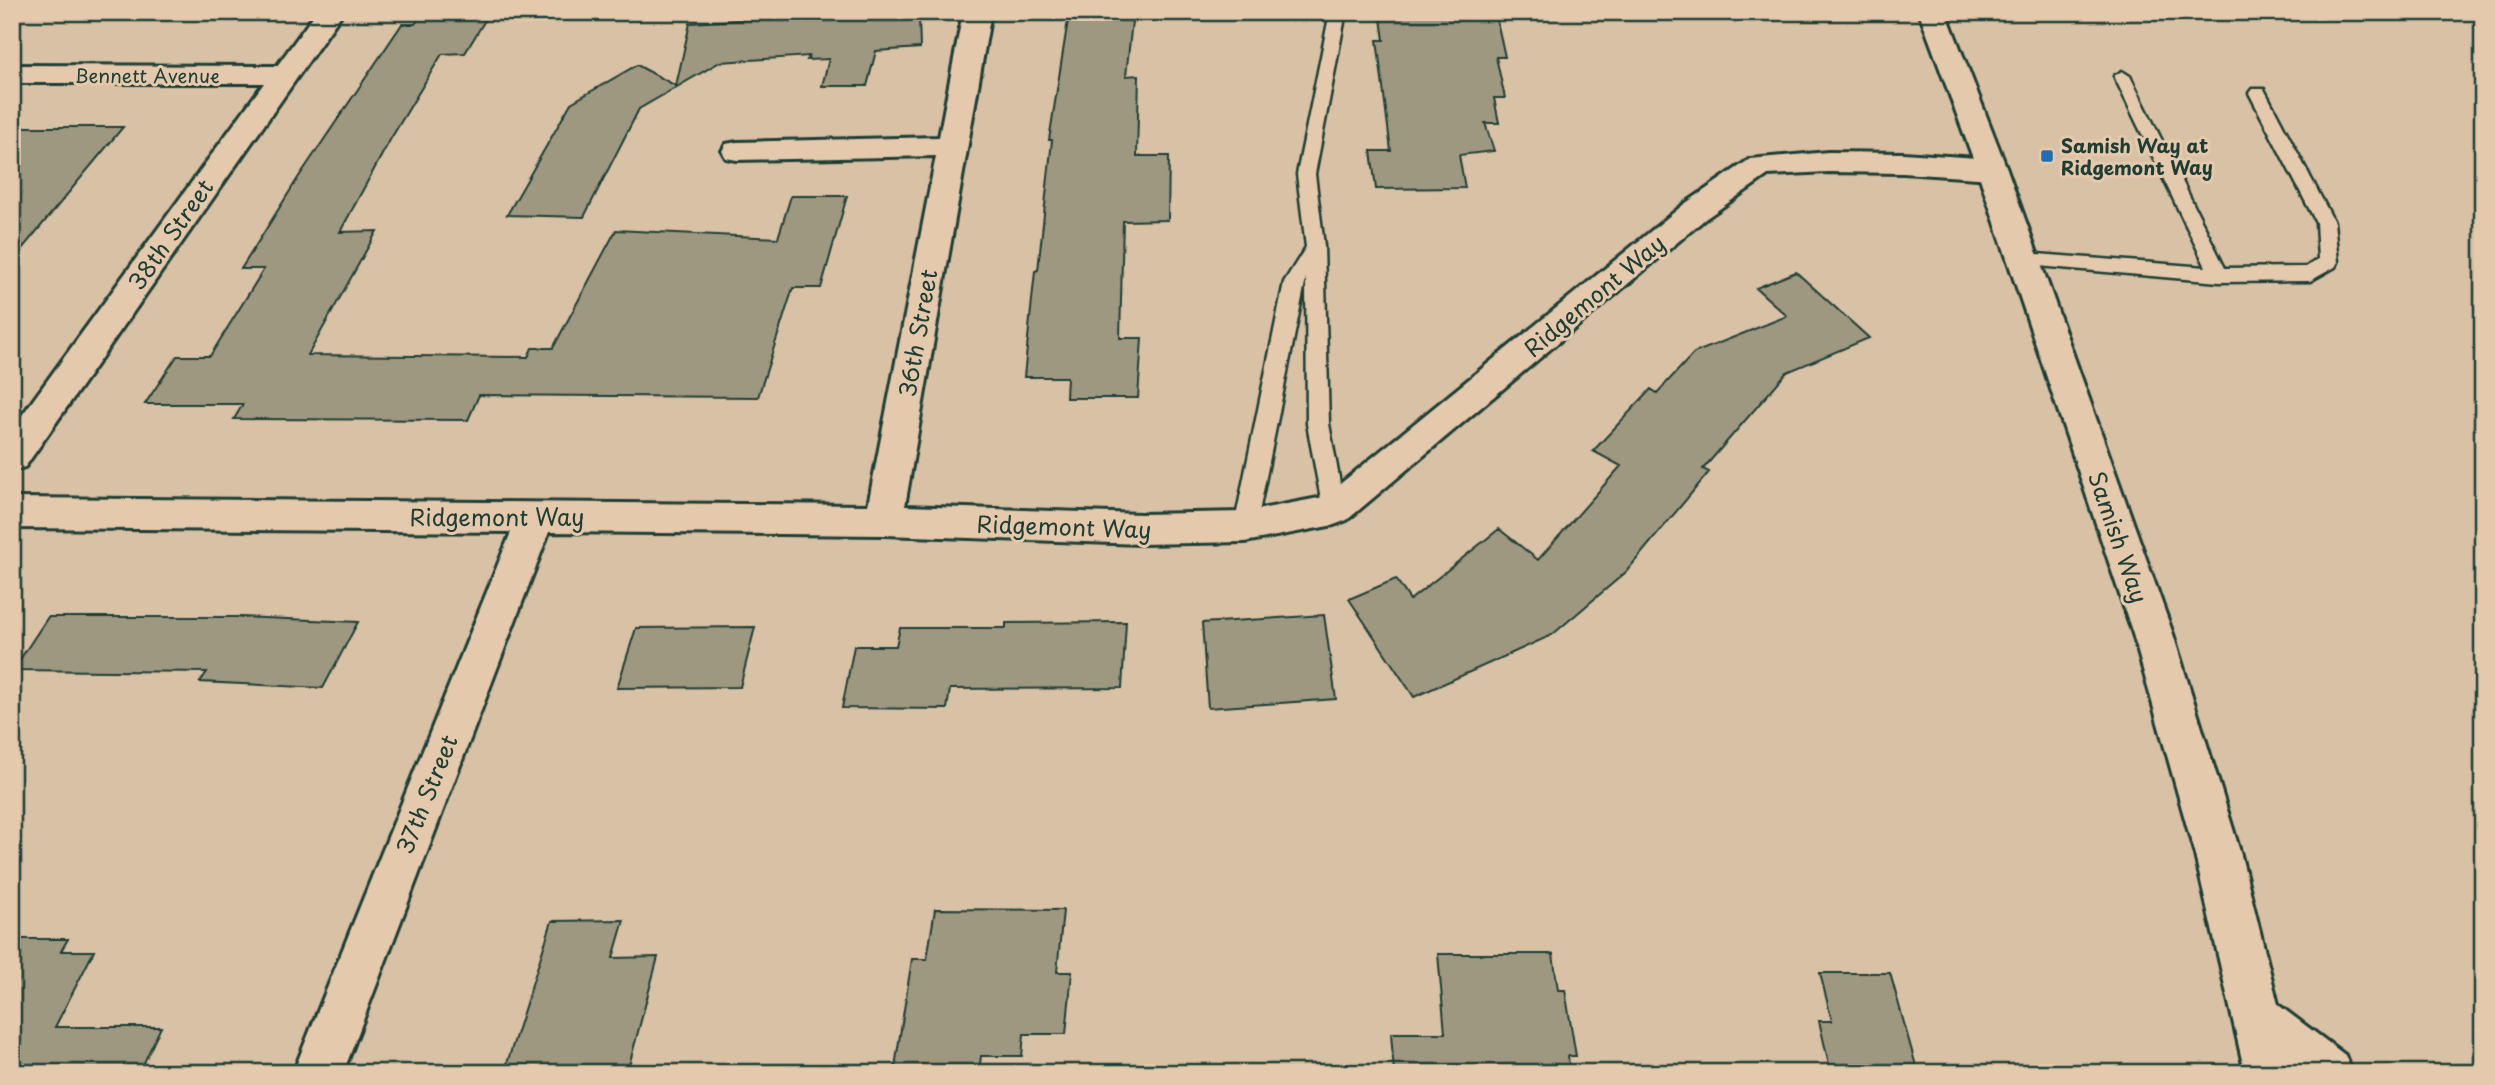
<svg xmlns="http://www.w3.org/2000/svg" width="2495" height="1085" font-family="'Playpen Sans',sans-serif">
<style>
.building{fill:#9f9881;stroke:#1f3d34;stroke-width:2}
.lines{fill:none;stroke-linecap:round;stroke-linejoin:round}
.lane-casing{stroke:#1f3d34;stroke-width:5}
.street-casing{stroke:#1f3d34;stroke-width:6}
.secondary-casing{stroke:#1f3d34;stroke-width:6}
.highway-casing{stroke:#1f3d34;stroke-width:6}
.lane{fill:#e5c9ac;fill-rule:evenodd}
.street{fill:#e5c9ac;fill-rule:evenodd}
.secondary{fill:#e5c9ac;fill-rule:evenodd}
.highway{fill:#e5c9ac;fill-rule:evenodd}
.poi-dot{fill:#1f6fb2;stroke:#e5c9ac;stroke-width:2.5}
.labels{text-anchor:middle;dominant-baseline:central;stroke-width:6;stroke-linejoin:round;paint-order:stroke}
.far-street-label{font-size:19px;fill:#1f3d34;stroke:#e5c9ac}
.far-poi-label{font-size:19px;font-weight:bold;fill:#1f3d34;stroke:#e5c9ac;text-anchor:start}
.street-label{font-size:23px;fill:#1f3d34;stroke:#e5c9ac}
</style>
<rect width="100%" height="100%" fill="#d9c1a5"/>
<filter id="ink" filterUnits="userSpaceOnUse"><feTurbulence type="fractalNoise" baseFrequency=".0143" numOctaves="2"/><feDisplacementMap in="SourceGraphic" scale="14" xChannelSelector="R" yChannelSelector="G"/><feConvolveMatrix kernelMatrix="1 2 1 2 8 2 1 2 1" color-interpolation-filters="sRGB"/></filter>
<g filter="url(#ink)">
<!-- building -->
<path class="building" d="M423,12H490L465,53L442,54L390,140L340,232L377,231L308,355L528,357L532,348H553L616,230L778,238L791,196H847L821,288H793L758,397L479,395L468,420L234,419L243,404H145L177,356H210L264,269H241L298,178L402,24H415Z
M1074,12H1133L1126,76L1139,75L1137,156H1169L1168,220L1123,221L1120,338H1142L1138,398H1066L1067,377H1024L1035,271L1038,270L1052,140H1049L1068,20H1073Z
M1380,12H1495L1505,57H1496L1505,98H1494L1499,123H1485L1494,151L1459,155L1465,188L1376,189L1371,151H1391L1377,40H1384Z
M919,16L920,48L876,51L867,86H822L829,59L807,60L809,56L720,62L639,109L584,217L507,215L571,103L637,65L676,86L690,23L785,17Z
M12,127H123L12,261Z
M1796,272L1869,338L1787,372L1703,469L1709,472L1626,572L1552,635L1414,697L1349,599L1396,579L1410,600L1499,529L1538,560L1621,466L1593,451L1651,389L1657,393L1694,353L1787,316L1756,288Z
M1324,615L1336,699L1208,708L1202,623Z
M48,617H240L358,622L323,688L200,682L207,672L13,670Z
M1126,622L1122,688L950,689L947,709L842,708L854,646H896L900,628H1006V623Z
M755,627L740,687L617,688L636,628Z
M935,909L1063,910L1057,972H1072L1066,1034H1024L1022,1056H981L979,1073H894L912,959H927Z
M624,920L613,958L658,957L627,1073H504L552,921Z
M12,939H68L61,951H94L55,1027H161L139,1073H12Z
M1438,954H1553L1558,990H1565L1576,1056H1568L1570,1073H1394L1391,1033H1445Z
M1820,973H1890L1918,1073H1831L1819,1021H1832Z"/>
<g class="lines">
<defs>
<path id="lane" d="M1330,12H1346L1315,174L1324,246L1329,424L1345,510L1342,516L1334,519L1326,516L1323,510L1307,424L1306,278L1256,527L1253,533L1245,536L1237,533L1234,527L1284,282L1306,247L1297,174Z
M2122,71L2130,76L2225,268L2306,267L2318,259L2316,222L2249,93L2252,89H2264L2334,222L2338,262L2335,267L2310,281L2219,282L2016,264L2013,259L2016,254L2023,253L2206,267L2114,76Z"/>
<path id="street" d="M316,12H343L25,467L12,471V429L264,83H12V65L277,66Z
M963,12H991L905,506L1141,514L1245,512L1324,497L1683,205L1750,159L1828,152L1903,153L1992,159L2003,162L2007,169L2003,176L1992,179L1903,173L1828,172L1768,175L1705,219L1347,520L1334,525L1245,542L1141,544L884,535L549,532L343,1073H293L511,532L12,528V498L868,505L936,156L737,160L726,158L722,151L726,144L737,142L939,137Z"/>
<path id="secondary" d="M1919,12H1946L2007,169L2173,634L2241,855L2295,1073H2245L2195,855L2133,634L1977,169Z"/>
<path id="highway" d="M2260,997L2277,1004L2345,1055L2352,1073H2287L2243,1038L2236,1021L2243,1004Z"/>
</defs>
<!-- lane casing -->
<use href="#lane" class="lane-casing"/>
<!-- street casing -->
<use href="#street" class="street-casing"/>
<!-- secondary casing -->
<use href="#secondary" class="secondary-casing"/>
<!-- highway casing -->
<use href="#highway" class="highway-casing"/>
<!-- lane -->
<use href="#lane" class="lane"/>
<!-- street -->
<use href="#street" class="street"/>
<!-- secondary -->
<use href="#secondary" class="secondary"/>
<!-- highway -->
<use href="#highway" class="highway"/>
</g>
</g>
<!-- markers -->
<rect class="poi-dot" x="2040" y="149" width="14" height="14" rx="3.5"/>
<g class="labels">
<!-- far-street labels -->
<g class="far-street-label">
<text x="147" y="75">Bennett Avenue</text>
</g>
<!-- far-poi labels -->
<g class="far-poi-label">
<text x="2061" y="145">Samish Way at<tspan x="2061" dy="22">Ridgemont Way</tspan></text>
</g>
<!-- street labels -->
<g class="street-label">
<text transform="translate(170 234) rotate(-55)">38th Street</text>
<text transform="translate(1594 295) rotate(-40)">Ridgemont Way</text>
<text transform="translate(917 333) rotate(-80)">36th Street</text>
<text x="497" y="516">Ridgemont Way</text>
<text transform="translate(1064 526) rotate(2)">Ridgemont Way</text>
<text transform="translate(2119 537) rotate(71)">Samish Way</text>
<text transform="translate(426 794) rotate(-68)">37th Street</text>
</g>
</g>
<!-- margin -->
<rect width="2495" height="1085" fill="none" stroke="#e5c9ac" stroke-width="42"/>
<rect x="21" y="21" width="2453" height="1043" fill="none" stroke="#1f3d34" stroke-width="2.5" filter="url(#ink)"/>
</svg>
